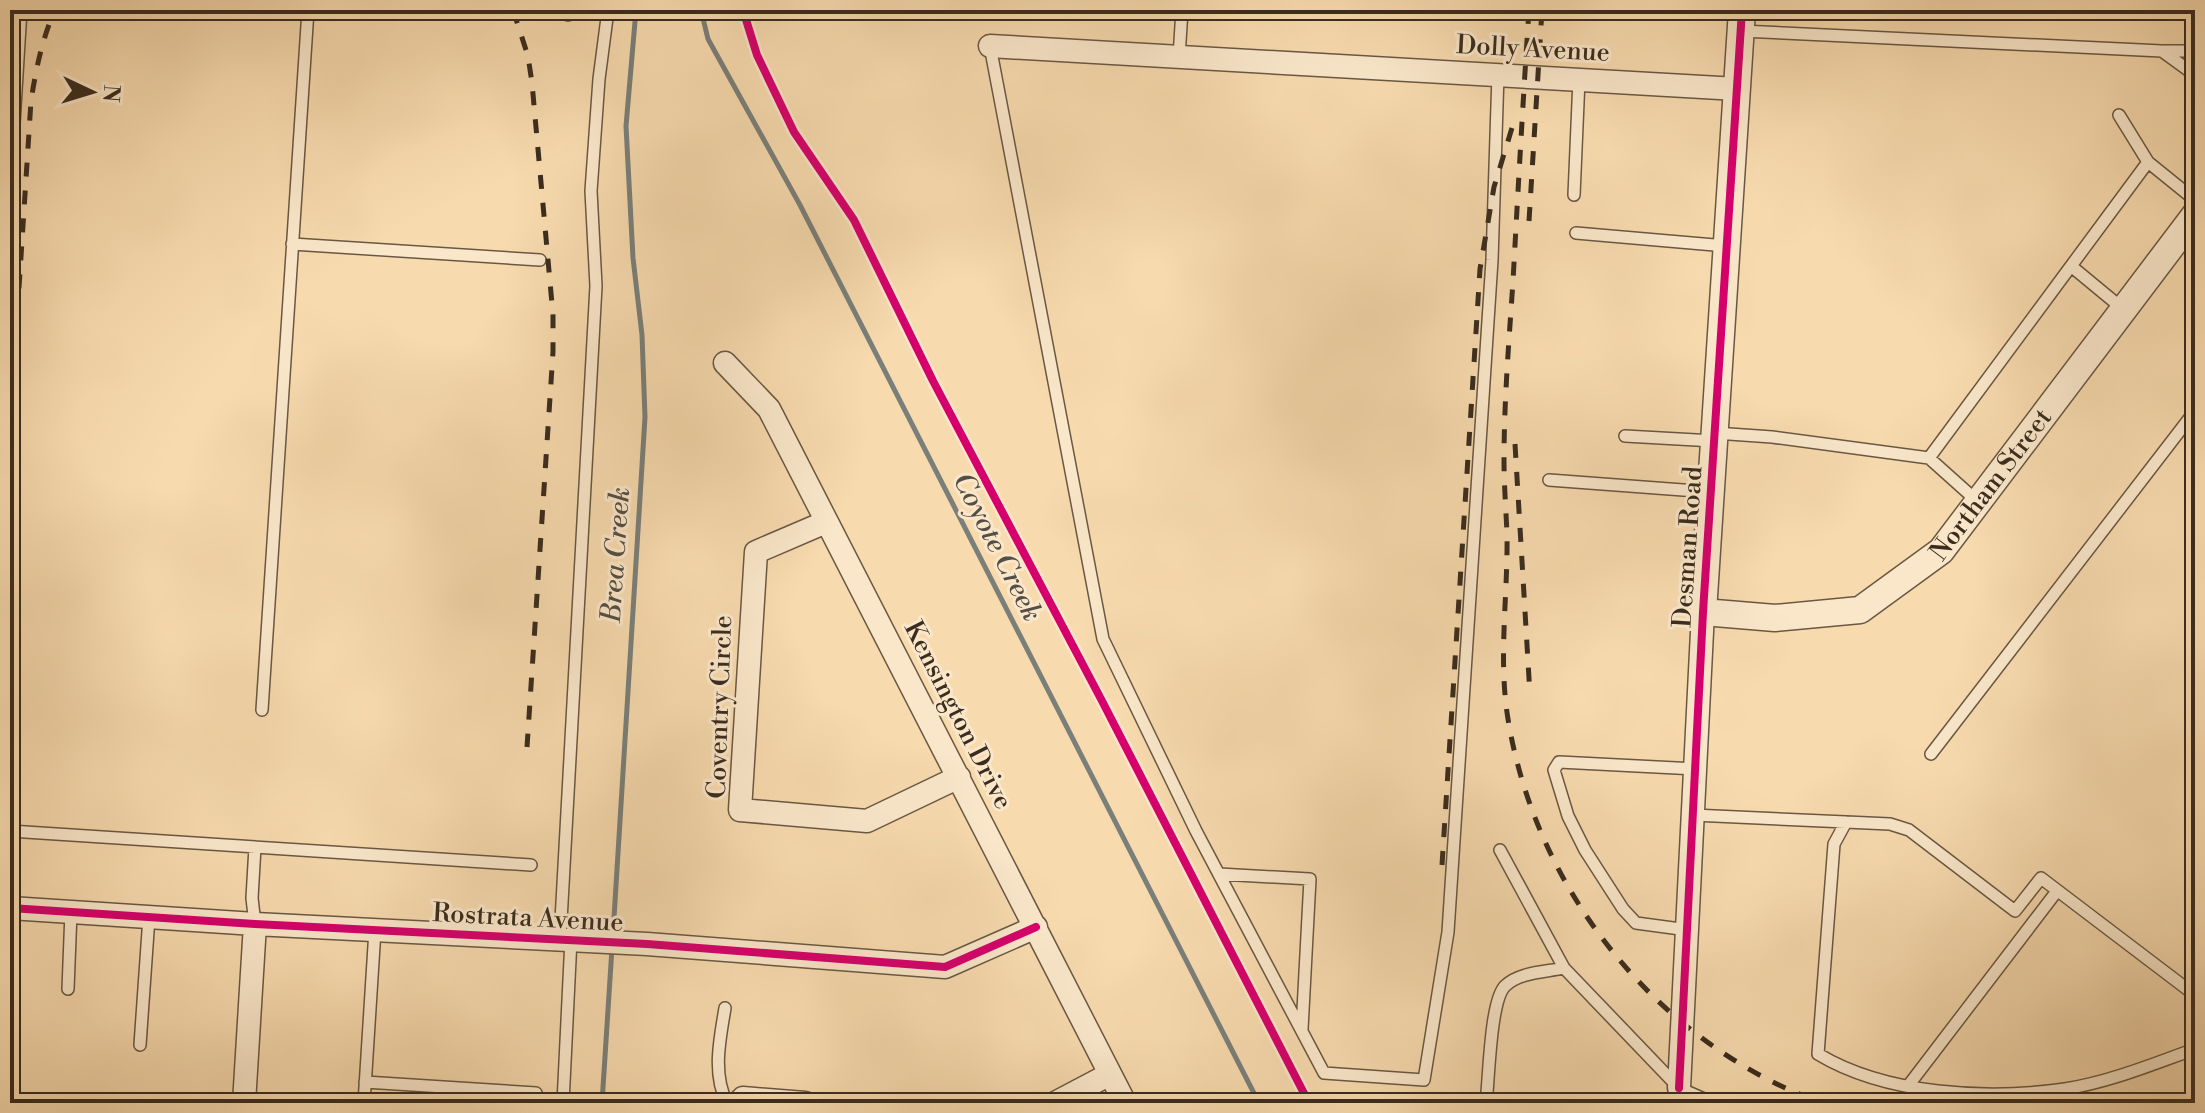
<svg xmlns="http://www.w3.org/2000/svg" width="2205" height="1113" font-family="'Libre Bodoni',serif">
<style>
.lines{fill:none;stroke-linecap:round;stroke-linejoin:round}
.stream{stroke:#7a7f7a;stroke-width:5}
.service-casing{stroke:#695842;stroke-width:14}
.minor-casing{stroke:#695842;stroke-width:25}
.tertiary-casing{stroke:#695842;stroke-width:29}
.service{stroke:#fae7ca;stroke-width:11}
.minor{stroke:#fae7ca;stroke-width:22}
.tertiary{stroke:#fae7ca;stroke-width:26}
.rail{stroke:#3a2c1e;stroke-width:5;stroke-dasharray:14 14;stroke-linecap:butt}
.cycleway-casing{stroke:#fae7ca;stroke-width:13}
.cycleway{stroke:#d6006c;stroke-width:8}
.labels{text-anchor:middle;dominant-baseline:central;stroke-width:6;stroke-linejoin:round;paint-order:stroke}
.street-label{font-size:26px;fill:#3a2c1e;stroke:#fae7ca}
.water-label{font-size:28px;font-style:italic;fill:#544f44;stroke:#fae7ca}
</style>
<rect width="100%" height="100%" fill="#f7daae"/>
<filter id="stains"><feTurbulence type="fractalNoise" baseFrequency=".0025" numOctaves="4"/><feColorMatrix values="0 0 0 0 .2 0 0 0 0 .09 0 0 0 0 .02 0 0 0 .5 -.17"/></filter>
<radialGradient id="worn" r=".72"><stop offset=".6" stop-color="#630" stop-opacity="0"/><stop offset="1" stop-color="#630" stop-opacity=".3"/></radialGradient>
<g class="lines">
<!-- stream -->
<path class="stream" d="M701,10L708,39L800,205L1259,1103
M613,934L645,417L642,335L633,258L626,126L636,10
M602,1103L612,948"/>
<defs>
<path id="service" d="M568,15V10
M1741,31L2162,51L2195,75
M990,46L1103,639L1196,831L1324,1073L1424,1080L1448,932L1492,260L1498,74
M2164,51H2195
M1179,57L1182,10
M2119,115L2148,162L2195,200
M10,188L21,10
M1574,195L1579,79
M1576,233L1726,246
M292,244L540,260
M2123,309L2071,266L2148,162
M1715,433L1772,437L1929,458
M1625,436L1714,441
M1549,480L1710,492
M1977,501L1929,458L2071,266
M262,710L308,10
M1931,754L2195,411
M1693,815L1846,822
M10,831L531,865
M1219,874L1310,879L1302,1029
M255,924L252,898L255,847
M1688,930L1636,923L1623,909L1585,850L1568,816L1554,770L1559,762L1696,769
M560,939L596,286L591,191L599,79L608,10
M1564,968L1679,1088L1713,1103
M68,989L71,912
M2195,995L2041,878L2015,911L1909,830L1890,824L1846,822L1834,844L1818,1054C1886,1095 1987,1100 2065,1089C2110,1082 2153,1064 2195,1049
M725,1008C720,1039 712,1073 727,1103
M10,1030H13
M140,1045L149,917
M365,1082L536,1093
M1908,1086L2057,891
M364,1103L375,930
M563,1103L571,939
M1486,1103C1489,1080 1490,1001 1505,986C1519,972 1546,972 1564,968L1500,850"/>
<path id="minor" d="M990,46L1737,89
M725,363L769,409L1125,1103
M826,522L756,552L740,810L867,821L959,777
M10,908L255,924L647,944L945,967L1036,927
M1679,1088L1703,612
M244,1103L255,924
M738,1103L743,1098L805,1103
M1055,1103L1110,1074"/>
<g id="tertiary">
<path id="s1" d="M1742,10L1703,612L1775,618L1860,610L1941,551L2195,215"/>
</g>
</defs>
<!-- service casing -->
<use href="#service" class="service-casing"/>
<!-- minor casing -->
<use href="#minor" class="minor-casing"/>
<!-- tertiary casing -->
<use href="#tertiary" class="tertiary-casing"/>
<!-- service -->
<use href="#service" class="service"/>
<!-- minor -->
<use href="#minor" class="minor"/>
<!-- tertiary -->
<use href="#tertiary" class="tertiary"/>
<!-- rail -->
<path class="rail" d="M513,10L528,56L532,83L553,315V352L527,747
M1529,10C1523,100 1518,191 1513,281C1509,341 1504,401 1504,460C1504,485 1506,510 1507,534C1508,596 1498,658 1508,719C1536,891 1658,1044 1822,1103
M1529,221L1542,10
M10,428L31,101C36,69 42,39 55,10
M1515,444L1530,695
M1442,865L1480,269L1494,187L1515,118
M2167,1103L2195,1090"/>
<defs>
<path id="cycleway" d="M743,10L757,55L794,132L854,220L933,381L1101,699L1309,1103
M10,908L255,924L647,944L945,967L1036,927
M1679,1088L1703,612L1742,10"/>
</defs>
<!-- cycleway casing -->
<use href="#cycleway" class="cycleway-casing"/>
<!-- cycleway -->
<use href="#cycleway" class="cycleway"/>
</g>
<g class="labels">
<!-- street labels -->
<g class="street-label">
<text transform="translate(1533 49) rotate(3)">Dolly Avenue</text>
<text stroke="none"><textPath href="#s1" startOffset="944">Northam Street</textPath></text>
<text transform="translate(1688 547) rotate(-86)">Desman Road</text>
<text transform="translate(720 707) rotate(-88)">Coventry Circle</text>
<text transform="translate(958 715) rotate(63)">Kensington Drive</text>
<text transform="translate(528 918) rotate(3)">Rostrata Avenue</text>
</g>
<!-- water labels -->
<g class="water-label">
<text transform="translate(997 547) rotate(63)">Coyote Creek</text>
<text transform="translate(616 555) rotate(-86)">Brea Creek</text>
</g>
</g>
<!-- margin -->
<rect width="2205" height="1113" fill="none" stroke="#f7daae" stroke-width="40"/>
<rect x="12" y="12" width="2181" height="1089" fill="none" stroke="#3a2c1e" stroke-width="4"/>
<rect x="20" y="20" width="2165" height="1073" fill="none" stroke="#3a2c1e" stroke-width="2"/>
<!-- north arrow -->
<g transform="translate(92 92) rotate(94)" stroke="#fae7ca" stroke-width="6" paint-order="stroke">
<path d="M0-6L14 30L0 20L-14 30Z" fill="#3a2c1e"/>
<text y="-12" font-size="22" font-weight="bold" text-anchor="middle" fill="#3a2c1e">N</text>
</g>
<rect width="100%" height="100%" filter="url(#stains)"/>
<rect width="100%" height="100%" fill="url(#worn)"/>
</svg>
